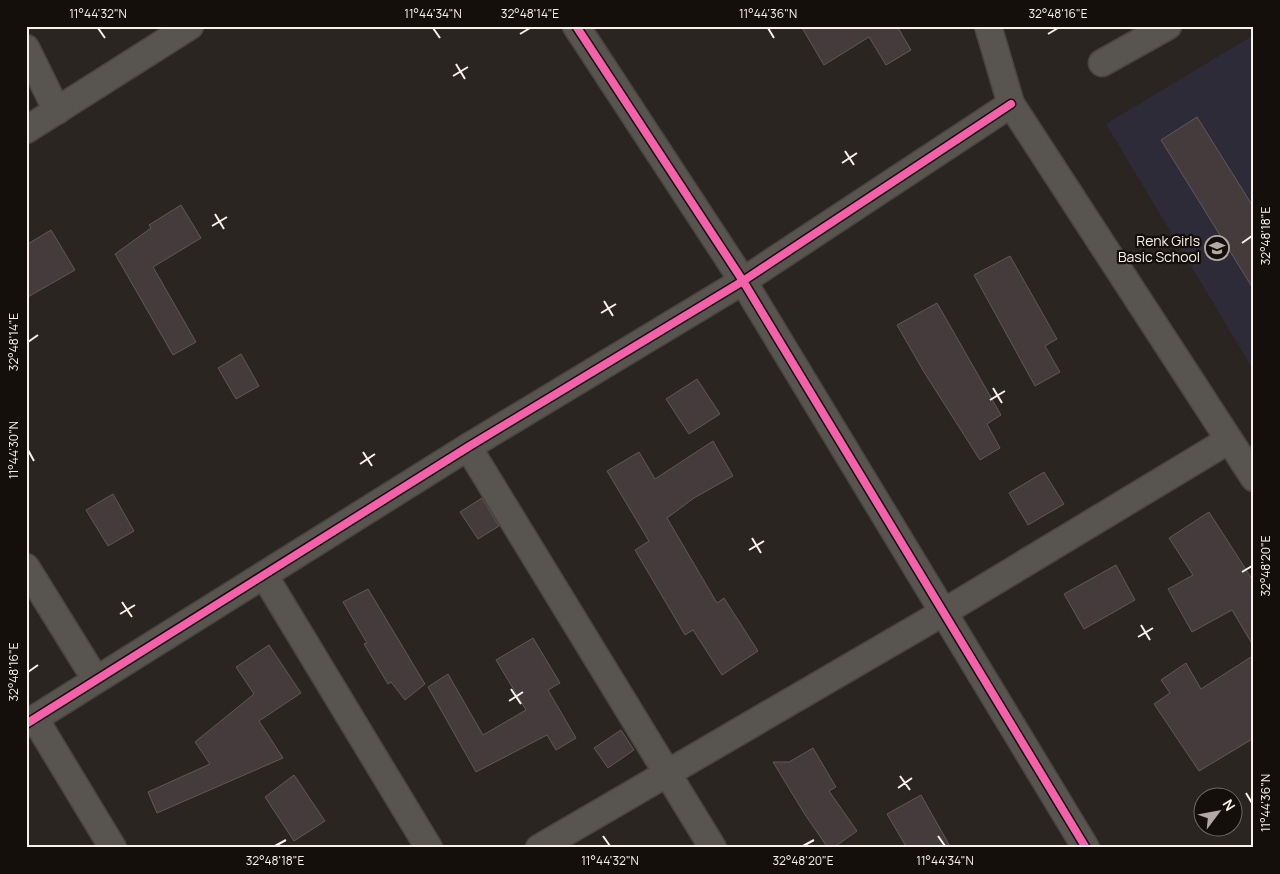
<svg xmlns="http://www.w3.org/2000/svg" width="1280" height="874" font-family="Manrope,sans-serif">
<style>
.education{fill:#2e2b38}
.building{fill:#453b3c;stroke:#5e5958}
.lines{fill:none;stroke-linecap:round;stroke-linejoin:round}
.street-casing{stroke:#48443f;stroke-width:29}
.street{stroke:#585450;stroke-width:26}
.cycleway-casing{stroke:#140f0b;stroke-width:11}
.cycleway{stroke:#f560ab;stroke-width:8}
.ticks{fill:none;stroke:#f9f2eb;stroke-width:2}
.labels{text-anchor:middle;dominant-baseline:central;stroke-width:4.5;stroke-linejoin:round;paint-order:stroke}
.poi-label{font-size:14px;fill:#f9f2eb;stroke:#140f0b;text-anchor:end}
.neatline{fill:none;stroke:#f9f2eb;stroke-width:2}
.ticks-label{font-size:12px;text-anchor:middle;fill:#f9f2eb}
</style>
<rect width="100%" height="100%" fill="#2a2520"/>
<!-- education -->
<path class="education" d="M1254,35V371L1106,124Z"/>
<!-- building -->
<path class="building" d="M801,26H897L911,50L886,65L869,37L824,65Z
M1197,117L1254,208V290L1161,140Z
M181,205L201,238L153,267L196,342L173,355L115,254L151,228L149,225Z
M51,230L75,270L26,298V245Z
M1010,256L1057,339L1045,346L1060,372L1035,386L974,275Z
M937,303L1001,415L987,424L1000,448L980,460L924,372L897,325Z
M241,354L259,386L236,399L218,368Z
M697,379L720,414L689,434L666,399Z
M713,441L733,476L694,498L667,518L717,603L724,598L758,651L722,675L693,630L685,635L635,550L649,541L607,471L639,452L655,479Z
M1044,472L1064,504L1028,525L1009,493Z
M113,494L134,531L108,546L86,510Z
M482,498L499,526L478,539L460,512Z
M1209,512L1254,582V647L1232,610L1192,632L1168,589L1193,575L1169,538Z
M1116,565L1135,600L1084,629L1064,594Z
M368,589L425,684L405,700L391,682L388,684L364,644L367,643L343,602Z
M533,638L560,683L548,690L576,738L556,750L547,735L476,772L428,687L448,674L483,735L526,710L496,660Z
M269,645L301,693L259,721L283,758L157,813L148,792L210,764L195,742L254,694L236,667Z
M1254,655V738L1199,771L1154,704L1170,693L1161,680L1186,663L1201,689Z
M621,730L634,750L608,768L594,748Z
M813,748L836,787L829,791L857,831L833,848H828L804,813L773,762H789Z
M294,775L325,821L294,841L265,797Z
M921,795L951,848H907L887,814Z"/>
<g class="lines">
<defs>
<path id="street" d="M576,26L743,281L1086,848
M988,26L1011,104L1254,478
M26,48L57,111
M1102,63L1168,26
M26,130L190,26
M468,447L713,848
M26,567L96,680
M264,575L429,848
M35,719L113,848
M26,724L468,447L743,281L1011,104
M539,848L944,612L1229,440"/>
</defs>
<!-- street casing -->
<use href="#street" class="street-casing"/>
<!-- street -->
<use href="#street" class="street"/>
<defs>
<path id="cycleway" d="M576,26L743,281L1086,848
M26,724L468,447L743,281L1011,104"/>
</defs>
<!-- cycleway casing -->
<use href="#cycleway" class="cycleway-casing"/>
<!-- cycleway -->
<use href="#cycleway" class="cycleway"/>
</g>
<!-- ticks -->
<path class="ticks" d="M98,28L105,38M433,28L440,38M768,28L774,38M520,34L530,28M1048,34L1058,28M456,64L465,79M453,76L468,67M845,151L854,165M842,163L857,153M215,214L224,229M212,226L227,217M1242,243L1252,236M604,301L613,316M601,313L616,304M28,342L38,335M993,388L1002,403M990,400L1005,391M28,450L34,461M363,452L372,466M360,464L375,454M752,538L761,553M749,550L764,541M1242,572L1252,566M122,602L132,617M120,614L135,605M1141,625L1150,640M1138,637L1153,628M28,672L38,665M511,689L521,704M509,701L523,692M900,776L910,790M898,788L912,778M1246,793L1252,803M603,836L610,846M938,836L945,846M275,846L286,840M803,846L814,840"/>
<!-- icons -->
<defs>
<symbol id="school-ring" viewBox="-11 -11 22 22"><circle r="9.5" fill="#140f0b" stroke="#b1aaa4" stroke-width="1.5"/><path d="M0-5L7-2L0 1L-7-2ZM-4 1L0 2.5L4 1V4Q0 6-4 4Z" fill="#b1aaa4"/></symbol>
</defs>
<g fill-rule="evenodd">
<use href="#school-ring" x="1203" y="234" width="28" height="28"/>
</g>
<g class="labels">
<!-- poi labels -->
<g class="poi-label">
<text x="1200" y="240">Renk Girls<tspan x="1200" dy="16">Basic School</tspan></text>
</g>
</g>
<!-- border -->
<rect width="1280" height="874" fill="none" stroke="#140f0b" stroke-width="55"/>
<!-- north arrow -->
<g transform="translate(1218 812) rotate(58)"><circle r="24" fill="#140f0b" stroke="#706a65"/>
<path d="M0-4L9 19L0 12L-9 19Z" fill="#b1aaa4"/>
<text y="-8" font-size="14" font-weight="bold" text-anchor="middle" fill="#f9f2eb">N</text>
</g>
<rect x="28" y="28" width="1224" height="818" class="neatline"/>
<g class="ticks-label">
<text x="98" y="18">11°44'32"N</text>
<text x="433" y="18">11°44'34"N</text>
<text x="530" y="18">32°48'14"E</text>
<text x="768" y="18">11°44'36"N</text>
<text x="1058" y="18">32°48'16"E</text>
<text transform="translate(1266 236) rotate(-90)" y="4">32°48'18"E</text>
<text transform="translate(14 342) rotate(-90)" y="4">32°48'14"E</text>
<text transform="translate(14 450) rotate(-90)" y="4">11°44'30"N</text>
<text transform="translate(1266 566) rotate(-90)" y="4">32°48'20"E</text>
<text transform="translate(14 672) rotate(-90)" y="4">32°48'16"E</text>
<text transform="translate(1266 803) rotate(-90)" y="4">11°44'36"N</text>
<text x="275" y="865">32°48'18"E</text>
<text x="610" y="865">11°44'32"N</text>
<text x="803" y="865">32°48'20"E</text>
<text x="945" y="865">11°44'34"N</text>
</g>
</svg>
